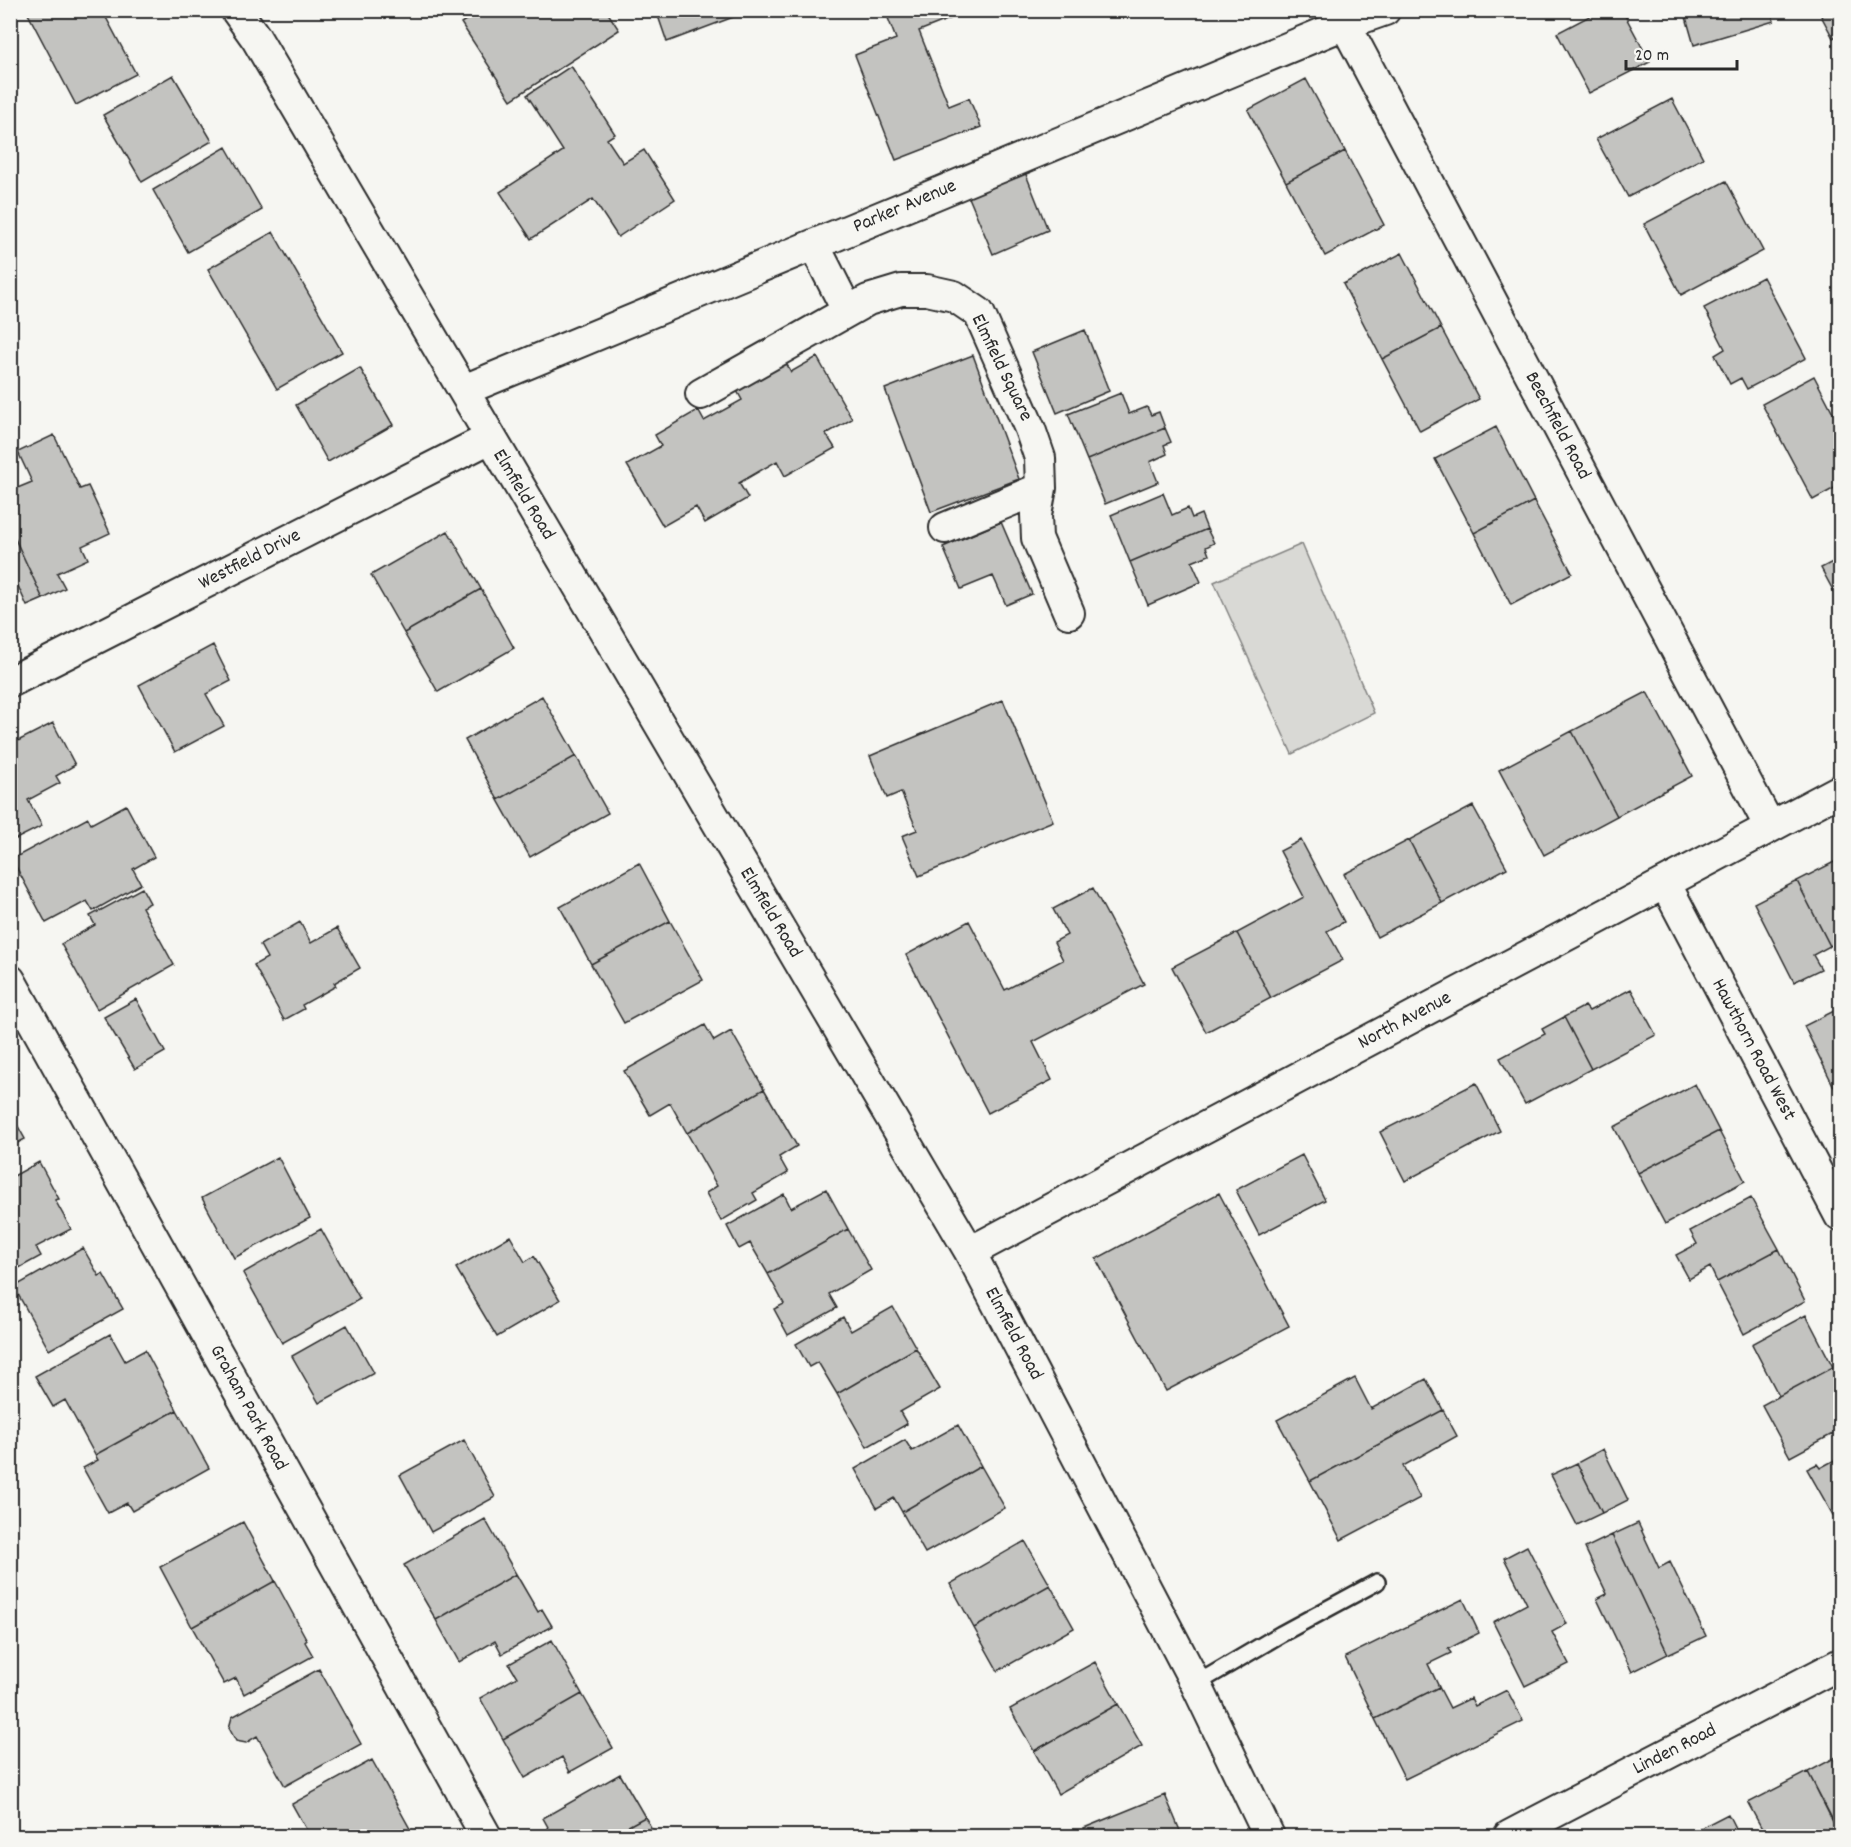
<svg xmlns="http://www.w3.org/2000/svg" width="1851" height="1847" font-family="Dekko,sans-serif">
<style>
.green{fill:#d9d9d5;stroke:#828280;stroke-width:1.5}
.building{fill:#c3c3c0;stroke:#2b2b2b;stroke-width:1.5}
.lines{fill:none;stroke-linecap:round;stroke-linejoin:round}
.service-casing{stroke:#2b2b2b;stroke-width:20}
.minor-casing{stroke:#2b2b2b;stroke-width:34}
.service{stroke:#f6f6f2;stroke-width:15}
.minor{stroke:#f6f6f2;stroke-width:30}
.labels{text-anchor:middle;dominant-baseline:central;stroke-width:5;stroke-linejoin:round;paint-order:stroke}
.street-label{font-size:20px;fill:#2b2b2b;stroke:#f6f6f2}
</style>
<rect width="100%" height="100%" fill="#f6f6f2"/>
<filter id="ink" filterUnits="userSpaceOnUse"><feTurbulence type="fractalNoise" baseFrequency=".0167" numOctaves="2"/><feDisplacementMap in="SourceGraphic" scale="12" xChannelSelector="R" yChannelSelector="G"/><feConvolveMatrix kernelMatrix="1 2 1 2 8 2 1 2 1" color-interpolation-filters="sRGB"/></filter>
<g filter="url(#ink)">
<!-- green -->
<path class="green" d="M1302,544L1374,713L1292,754L1214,582Z"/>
<!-- building -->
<path class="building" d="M26,10H102L136,74L76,105Z
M481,10H606L619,30L511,100L461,23Z
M656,10H752L667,42Z
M885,10H955L957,16L919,31L949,106L969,98L981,127L896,160L855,55L896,39Z
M1601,10H1622L1650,62L1589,93L1557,33Z
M1684,10H1771L1774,21L1694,45Z
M1818,10H1840V34L1833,38Z
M571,66L615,134L607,139L623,163L644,150L675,199L618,237L593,199L531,239L500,192L563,151L527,95Z
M173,75L212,141L142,182L103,115Z
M1306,79L1345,151L1286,182L1248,110Z
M1672,99L1703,158L1628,197L1596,139Z
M226,147L262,210L188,252L153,190Z
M1345,151L1384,225L1325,256L1286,182Z
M1025,172L1048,230L993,254L968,195Z
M1726,181L1763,251L1681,295L1644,224Z
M273,232L342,352L277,389L208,269Z
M1402,253L1441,328L1382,359L1343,284Z
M1763,277L1806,358L1747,389L1741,378L1730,384L1715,355L1725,349L1704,308Z
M1441,328L1479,399L1420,431L1382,359Z
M1085,330L1109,391L1057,413L1032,352Z
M973,355L1019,479L931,512L885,389Z
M817,357L852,419L826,434L835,448L785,476L777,461L739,483L748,498L705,523L696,507L663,526L627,465L661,446L655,435L698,410L704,421L742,400L736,389L785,361L791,372Z
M360,368L393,425L328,462L296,405Z
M1814,376L1840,426V485L1813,500L1762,404Z
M1121,393L1129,414L1147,407L1151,415L1159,412L1165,428L1087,460L1068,414Z
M1496,427L1534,501L1474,533L1435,459Z
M1165,428L1171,442L1164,445L1167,454L1150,462L1158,482L1105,504L1087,460Z
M54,435L80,489L88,486L110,533L82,546L88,559L57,573L65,588L43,599L10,528V491L32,482L18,452Z
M1163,493L1172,515L1188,508L1192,518L1201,514L1207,529L1130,562L1111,515Z
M1534,501L1572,573L1511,605L1474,533Z
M1001,522L1032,594L1006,605L993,576L961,589L943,547Z
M10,528L43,599L27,606L18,586L10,590Z
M1207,529L1214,543L1206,547L1209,555L1192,562L1201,582L1148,605L1130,562Z
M448,531L481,589L404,633L371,575Z
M1840,558V603L1821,568Z
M481,589L514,648L438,692L404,633Z
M213,645L231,681L206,694L224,726L175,752L139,685Z
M1647,692L1692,776L1617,816L1572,731Z
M542,696L576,756L498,800L465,740Z
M1003,700L1053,821L919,876L902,836L917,830L901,792L887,798L870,756Z
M53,723L75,765L56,776L60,783L28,800L42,826L10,842V745Z
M1572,731L1617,816L1544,855L1499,770Z
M576,756L608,813L530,857L498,800Z
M126,805L154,857L133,869L141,884L93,911L87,901L46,923L12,859L88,818L91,824Z
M1473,806L1507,868L1442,903L1409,840Z
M1301,840L1344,922L1327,931L1343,960L1271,998L1237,933L1304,897L1280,851Z
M1409,840L1442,903L1377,937L1344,874Z
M1840,859V941L1830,946L1797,881Z
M639,863L670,921L591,964L560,907Z
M1797,881L1830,946L1813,955L1821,969L1794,982L1754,903Z
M142,888L150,903L142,907L174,965L97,1009L61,944L95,925L90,916Z
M1093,888L1144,984L1033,1042L1052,1080L988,1113L906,955L969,921L1005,990L1063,960L1054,942L1067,935L1053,909Z
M670,921L703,980L624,1023L591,964Z
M300,922L311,943L337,928L360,968L334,983L336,986L302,1005L304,1009L284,1020L254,965L267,958L260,945Z
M1237,933L1271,998L1206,1032L1172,967Z
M1631,989L1656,1035L1591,1069L1564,1017L1585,1006L1589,1011Z
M136,999L165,1052L135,1069L104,1017Z
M1836,1010L1840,1019V1099L1804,1026Z
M1564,1017L1591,1069L1525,1104L1500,1058L1545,1034L1542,1029Z
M705,1025L714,1041L731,1031L764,1089L687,1133L670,1103L650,1115L624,1071Z
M1476,1083L1500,1131L1405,1181L1380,1132Z
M1695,1084L1719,1131L1638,1173L1614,1127Z
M764,1089L797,1146L779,1157L788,1173L753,1193L757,1200L721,1221L706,1193L717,1186L687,1133Z
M10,1112L25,1139L10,1147Z
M1719,1131L1745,1181L1665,1224L1638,1173Z
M1302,1155L1325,1200L1259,1235L1236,1190Z
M278,1157L310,1218L234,1258L202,1198Z
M39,1162L59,1199L55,1200L71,1229L36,1247L41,1256L10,1273V1178Z
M826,1189L848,1229L768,1274L750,1243L739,1249L727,1226L784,1194L791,1208Z
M1219,1193L1289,1326L1166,1391L1096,1259Z
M1751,1198L1779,1249L1717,1282L1710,1267L1689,1279L1676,1255L1697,1244L1690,1231Z
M321,1229L360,1299L282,1343L243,1273Z
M848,1229L871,1270L829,1294L837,1308L788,1335L774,1309L784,1304L768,1274Z
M510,1236L525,1262L534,1256L560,1300L497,1337L456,1268Z
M83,1248L99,1276L103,1274L123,1309L49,1350L14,1287Z
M1779,1249L1805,1301L1744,1334L1717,1282Z
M893,1307L916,1348L837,1394L818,1362L809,1367L796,1344L843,1317L851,1331Z
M1806,1315L1833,1367L1779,1396L1752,1344Z
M347,1325L374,1373L319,1403L292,1356Z
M110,1334L125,1361L145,1350L177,1410L95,1455L65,1400L53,1407L35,1376Z
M916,1348L940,1389L900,1412L907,1424L867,1447L837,1394Z
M1833,1367L1840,1381V1430L1790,1457L1762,1405Z
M1355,1378L1371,1409L1426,1379L1443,1410L1310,1481L1277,1420Z
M177,1410L209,1468L132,1511L127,1503L108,1513L83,1468L98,1460L95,1455Z
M1443,1410L1457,1436L1403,1466L1420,1498L1341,1540L1310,1481Z
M958,1425L981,1466L902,1512L894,1498L877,1508L855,1469L905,1440L912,1451Z
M464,1440L495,1497L431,1532L400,1475Z
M1603,1449L1628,1500L1602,1513L1577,1463Z
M1840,1457V1517L1833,1515L1807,1469L1817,1464L1820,1468Z
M1577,1463L1602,1513L1577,1525L1551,1475Z
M981,1466L1005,1508L925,1553L902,1512Z
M485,1519L516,1574L436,1620L404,1565Z
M243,1522L275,1581L192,1627L160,1567Z
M1638,1523L1659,1568L1670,1562L1706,1636L1668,1654L1612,1535Z
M1612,1535L1668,1654L1632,1672L1597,1599L1607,1594L1585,1548Z
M1025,1541L1050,1585L974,1628L950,1584Z
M1527,1546L1567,1624L1552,1632L1569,1664L1525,1686L1493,1622L1527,1604L1504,1558Z
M516,1574L538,1612L542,1609L552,1626L502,1654L495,1641L459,1662L436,1620Z
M275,1581L307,1640L305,1642L313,1656L244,1694L236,1678L224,1684L192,1627Z
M1050,1585L1074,1628L998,1671L974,1628Z
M1463,1599L1479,1633L1448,1649L1451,1653L1428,1664L1439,1687L1375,1719L1345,1657Z
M552,1640L582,1694L503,1739L480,1698L517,1677L509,1664Z
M1095,1662L1118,1704L1034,1751L1010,1709Z
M319,1669L361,1744L285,1786L257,1736L246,1743L236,1741L229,1728L232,1717Z
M1439,1687L1450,1708L1471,1698L1475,1706L1507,1690L1523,1721L1405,1779L1375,1719Z
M582,1694L613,1748L570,1772L562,1757L525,1778L503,1739Z
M1118,1704L1142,1746L1058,1794L1034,1751Z
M1840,1755V1834L1808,1772Z
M372,1760L414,1836H310L292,1804Z
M1808,1772L1840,1836H1766L1748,1803Z
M620,1774L645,1817L610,1836H553L543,1818Z
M1165,1795L1181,1833L1173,1836H1088L1084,1828Z
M1728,1814L1739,1836H1693L1691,1833Z
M645,1817L656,1836H610Z"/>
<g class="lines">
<defs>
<path id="service" d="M1196,1684L1281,1634L1377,1582"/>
<path id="minor" d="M236,10L256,38L970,1252L1196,1684L1269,1836
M1345,24L1770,827
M814,245L847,310
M464,390L1345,24L1385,10
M701,394L868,300L901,290H927L954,296L979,313L1030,429L1040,458L1041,488L1036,515L1037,538L1069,613
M945,528L1041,488
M10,682L490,438
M1665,883L1840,1216
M10,980L486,1836
M970,1252L1840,790
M1509,1836L1840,1664"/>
</defs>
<!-- service casing -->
<use href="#service" class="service-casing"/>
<!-- minor casing -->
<use href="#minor" class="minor-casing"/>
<!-- service -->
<use href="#service" class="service"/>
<!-- minor -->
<use href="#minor" class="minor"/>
</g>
</g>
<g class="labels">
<!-- street labels -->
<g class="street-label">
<text transform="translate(905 207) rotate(-23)">Parker Avenue</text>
<text transform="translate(1001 368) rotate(64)">Elmfield Square</text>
<text transform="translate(1557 426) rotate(62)">Beechfield Road</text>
<text transform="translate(523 495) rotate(59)">Elmfield Road</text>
<text transform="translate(250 560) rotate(-27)">Westfield Drive</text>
<text transform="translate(770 913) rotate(59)">Elmfield Road</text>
<text transform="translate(1405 1021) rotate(-28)">North Avenue</text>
<text transform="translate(1753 1050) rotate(62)">Hawthorn Road West</text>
<text transform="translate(1013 1334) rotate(62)">Elmfield Road</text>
<text transform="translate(248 1408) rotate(61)">Graham Park Road</text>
<text transform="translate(1675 1750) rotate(-27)">Linden Road</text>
</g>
</g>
<!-- margin -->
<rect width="1851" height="1847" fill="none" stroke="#f6f6f2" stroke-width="36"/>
<rect x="18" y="18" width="1815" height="1811" fill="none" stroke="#2b2b2b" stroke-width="2" filter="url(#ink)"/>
<!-- scale -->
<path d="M1626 60v9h111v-9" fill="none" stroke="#2b2b2b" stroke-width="3"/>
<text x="1635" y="60" font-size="18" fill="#2b2b2b" stroke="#f6f6f2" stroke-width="4.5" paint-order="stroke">20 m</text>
</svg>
